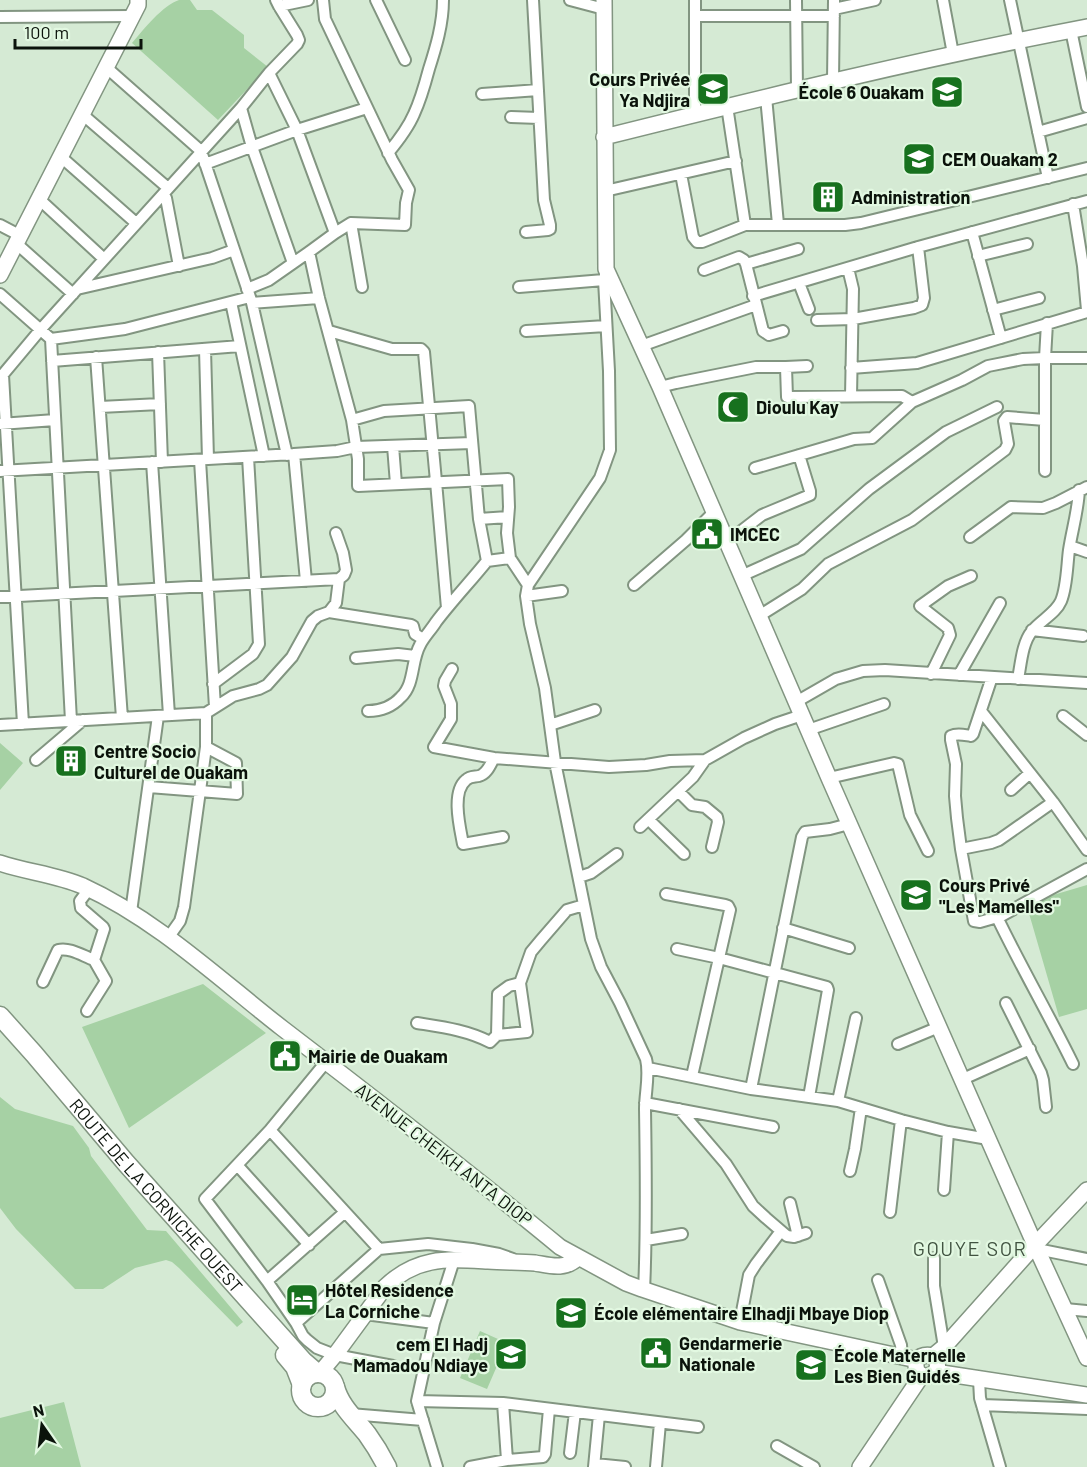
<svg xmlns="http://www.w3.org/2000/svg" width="1087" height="1467" font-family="Barlow,sans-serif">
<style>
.green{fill:#a6d1a4}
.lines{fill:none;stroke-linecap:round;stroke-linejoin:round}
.street-casing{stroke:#829581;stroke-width:14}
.secondary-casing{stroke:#829581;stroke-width:18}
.highway-casing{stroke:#829581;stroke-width:21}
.street{stroke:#fff;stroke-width:10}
.secondary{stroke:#fff;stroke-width:15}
.highway{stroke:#fff;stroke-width:18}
.labels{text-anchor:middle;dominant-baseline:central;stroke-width:4.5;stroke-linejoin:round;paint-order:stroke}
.poi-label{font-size:18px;font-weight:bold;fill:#0b130b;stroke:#e2f8e1;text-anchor:start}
.street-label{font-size:18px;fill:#0b130b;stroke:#e2f8e1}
.neighbourhood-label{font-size:20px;letter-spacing:1.5px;fill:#415341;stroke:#e2f8e1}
</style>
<rect width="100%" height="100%" fill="#d5ead4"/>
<!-- green -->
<path class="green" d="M179,0H190L197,10H212L244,35V48L268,67L218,120L132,43C143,30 163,5 179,0Z
M0,743L23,763L0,790Z
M1087,885V1009L1059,1017L1026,903Z
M203,984L266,1033L129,1128L82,1027Z
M0,1097L15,1109L73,1126L89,1148L91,1156L147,1230L166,1231L243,1322L237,1327L179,1268L172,1262L166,1260L135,1268L103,1289H75L16,1229L0,1208Z
M480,1331L507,1343L487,1389L460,1378Z
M64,1402L81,1467H0V1418Z"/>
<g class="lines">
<defs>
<path id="street" d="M376,0L405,60
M570,0L604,9
M695,0V114
M796,0L797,89
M943,0L953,54
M1010,0L1048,178
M279,6L308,0
M834,9L875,0
M695,16H834
M0,17L132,16
M1071,30L1087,107
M107,68L201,151L252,303L287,455
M269,73L297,130L335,233
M833,81L834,0
M482,94L538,90
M766,97L778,224
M727,106L745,225
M241,108L252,147L293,263
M82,114L168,188
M511,117L539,118
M1038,132L1087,118
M388,153C398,141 408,128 414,114C421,99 425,84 429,69C436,47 443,24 443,0
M60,156L136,223
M205,164L297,130L367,108
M681,174L693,237L697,242H702L745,225H845L861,223L1087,168
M605,191L736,161
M162,196L166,198L179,266
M39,199L104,259
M1073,204L1083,266L1087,310
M351,223L362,287
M0,225L21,236
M526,232L548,230L550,229V225L544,200L533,0
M972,232L1001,338
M17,244L73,294
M309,252L319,298L352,420L358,459V486L508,479L509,507L507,533L510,558L528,585
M978,256L1027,244
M746,264L798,249
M848,268L853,289L851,396
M606,270L604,280L609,371L610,450L600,478L528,585L526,596L530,624L545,688L555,762L591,939L601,967L620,1003L646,1059C650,1075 645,1092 645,1109C646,1170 647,1230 644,1290
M704,270L739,257L744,260L746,264L763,331L769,335L783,331
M799,283L809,309
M519,287L604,280
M77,289L212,258L234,250
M247,289L269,280L309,252L335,233L351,223L405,225L406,203L409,190L392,160L325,19L323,0
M0,294L51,339L71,721
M753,296L918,247L1087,201
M231,302L264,456
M252,303L319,298
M993,310L1039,298
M817,320L853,319L914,308L922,305L924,298L918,247
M329,331L392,349H421L424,352C432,437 440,523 447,608
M526,331L606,326
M51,339L125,329L250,297
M641,346L756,305
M205,349L208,459
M158,352L162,462
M96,357L122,718
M52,361L240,346
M786,367L807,366
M851,368L917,363L1087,312
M3,375L23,724
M0,378L41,329L241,108L269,73L297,44L299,40L297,35L279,6L276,0
M660,387L676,383L756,367H786L787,397L902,396L912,402
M100,407L160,404
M352,420L384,411L469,406L479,519L487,561
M0,424L55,420
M393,446L396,484
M294,454L306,581
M200,460L215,707
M152,462L169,715
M755,468L854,439L872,438L912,402L962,380L988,366L1023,359L1045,358H1087
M0,471L294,454L337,451L356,447L472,443
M1045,471V358L1047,323
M479,519L508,517
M970,537L1011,507L1043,508L1056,503L1087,487
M727,542L762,515L810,495V491L799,455
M1070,546L1087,552
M741,576L801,549L869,489L946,432L997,407
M634,585L686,540L714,512
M526,596L562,591
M0,597L339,579
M329,612L411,625L413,626L415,634L423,639
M759,616L802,589L828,564L912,520L1005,450L1008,444L1004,421L1007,417L1045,420
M1032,630L1083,636
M356,658L398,654L415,656
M452,669L445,681L444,686L451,704V719L434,747L494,758L609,767L646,765L670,761L705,760
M931,674L950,635L948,628L920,606L948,586L971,576
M959,675L1000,603
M992,677L973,734L971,736C964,735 957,733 951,736V740L956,764L955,796L957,818L961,849L974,921L980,922L1001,916L1087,869
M1018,679C1021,664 1022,643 1032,631C1041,620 1056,613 1061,601C1067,587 1067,565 1069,550C1072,530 1078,511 1079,490
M213,684L253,654L259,644L248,457
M796,702L836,679L863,671L885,670L1087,683
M368,711C380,711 392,707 401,697C415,684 411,661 420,645C424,637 431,630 436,622C452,601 470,582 487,561L510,558
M981,711L1053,802L1087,850
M1063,716L1087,735
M0,725L206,713L233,696L259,689L267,685L292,657L312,621L318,616L329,612L336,603L339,579L344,575L346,570L343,553L336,533
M550,725L595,710
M808,730L884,704
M494,758C490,765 487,774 479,776C474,777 470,776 466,780C451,792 460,828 463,844L503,837
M36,760L83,720
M829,778L894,763L898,764L910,815L928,851
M149,787L237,794L236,763L206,747
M1011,790L1030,773
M679,792L692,805L705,807L717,817L718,822L712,847
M649,820L684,854
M640,827L693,777L705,760L744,738L775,724L802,715
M961,849L991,843L999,840L1053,802
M579,877L591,873L617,854
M666,894L725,905L728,906L730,910L692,1076
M131,912L158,716
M997,917C1021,967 1049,1015 1073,1064
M783,928L849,948
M168,938L180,921L184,907L206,747V713
M677,949L719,958L827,987L828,990L809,1097
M43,982L58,950C70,947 83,956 94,960
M1006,1003L1041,1073L1043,1080L1046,1107
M87,1011L106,981L94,960L104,929L103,927L81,908L80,901L89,889
M417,1023C442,1027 467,1030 490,1042L497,1035L498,994L509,986L520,983L531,952L541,940L567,910L584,905
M497,1035L527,1032L520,983
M898,1044L939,1027
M326,1062L270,1130L205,1199L267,1281L296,1323L303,1336L307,1340L317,1348L335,1355L393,1366
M648,1068L751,1089L838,1101L901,1120L948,1132L988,1139
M963,1079L1030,1049
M751,1089L802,837L805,832L830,829L849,824
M838,1101L856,1018
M645,1103L773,1127
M679,1109L726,1164L753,1206L766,1218L787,1236L794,1237L806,1233
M270,1130L379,1249
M238,1166L309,1245
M850,1171L855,1149L861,1108
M944,1190L948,1132
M790,1203L798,1236
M890,1212L901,1120
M646,1240L682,1234
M1037,1249L1087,1259
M934,1258V1286L944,1347
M878,1280L901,1345L902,1357
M267,1281L345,1212
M1065,1309L1087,1311
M365,1314L434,1323
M740,1322L749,1275L756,1264L781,1231
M296,1323L379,1249L428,1244L472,1249L499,1254L513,1259
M979,1380L980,1398L1000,1467
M417,1401L503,1403L698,1427
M503,1403L507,1460
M982,1405L1087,1409
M350,1414L423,1420
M777,1446L814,1467
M570,1453L575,1412
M595,1464L625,1467
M437,1467L417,1401L434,1323L454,1260
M470,1467L507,1460L543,1457L545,1454L549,1409
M594,1467L599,1415
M656,1467L660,1423"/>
<path id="secondary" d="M604,0L606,269L660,387L829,778L1035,1245L1087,1358
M604,137C764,97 925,58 1087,27
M0,275L138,5V0
M0,863C27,872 57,875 83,886C157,920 218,978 282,1028C376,1100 469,1172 560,1247L626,1283L642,1289L740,1322L917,1360
M933,1356C949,1374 917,1385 916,1366C915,1356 925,1354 933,1356L944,1347L1035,1245L1087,1190
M935,1372L1087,1395
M320,1373L335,1355L385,1287C417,1256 447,1259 488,1261C504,1262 520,1262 535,1263C552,1266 564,1270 578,1258
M860,1467L922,1375"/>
<g id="highway">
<path id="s1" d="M0,1016L34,1054L126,1163L303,1361L317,1373"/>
<path d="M285,1355L295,1367L302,1385"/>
<circle cx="318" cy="1390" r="17"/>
<path d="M335,1387C340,1406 355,1419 367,1434C375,1445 381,1455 387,1467"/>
</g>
</defs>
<!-- street casing -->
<use href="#street" class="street-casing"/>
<!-- secondary casing -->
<use href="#secondary" class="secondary-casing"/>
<!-- highway casing -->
<use href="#highway" class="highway-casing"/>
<!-- street -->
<use href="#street" class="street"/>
<!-- secondary -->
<use href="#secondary" class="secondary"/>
<!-- highway -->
<use href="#highway" class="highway"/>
</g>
<!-- icons -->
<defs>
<symbol id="school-square" viewBox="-11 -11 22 22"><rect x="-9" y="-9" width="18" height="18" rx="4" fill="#17711e" stroke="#e2f8e1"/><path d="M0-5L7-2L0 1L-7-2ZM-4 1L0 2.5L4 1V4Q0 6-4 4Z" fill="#fff"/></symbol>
<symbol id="building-square" viewBox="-11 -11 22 22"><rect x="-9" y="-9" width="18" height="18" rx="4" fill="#17711e" stroke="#e2f8e1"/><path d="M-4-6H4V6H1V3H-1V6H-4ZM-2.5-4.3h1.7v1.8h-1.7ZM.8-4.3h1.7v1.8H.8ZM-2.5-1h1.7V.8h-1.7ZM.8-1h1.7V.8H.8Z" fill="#fff"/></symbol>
<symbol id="mosque-square" viewBox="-11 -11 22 22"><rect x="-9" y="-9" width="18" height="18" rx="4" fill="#17711e" stroke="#e2f8e1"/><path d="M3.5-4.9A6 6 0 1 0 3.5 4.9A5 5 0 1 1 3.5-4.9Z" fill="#fff"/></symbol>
<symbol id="civic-square" viewBox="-11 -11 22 22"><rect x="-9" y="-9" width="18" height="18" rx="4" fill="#17711e" stroke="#e2f8e1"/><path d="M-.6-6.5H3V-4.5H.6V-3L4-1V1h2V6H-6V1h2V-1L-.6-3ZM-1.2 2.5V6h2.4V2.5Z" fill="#fff"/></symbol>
<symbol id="hotel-square" viewBox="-11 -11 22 22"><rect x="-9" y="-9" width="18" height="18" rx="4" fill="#17711e" stroke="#e2f8e1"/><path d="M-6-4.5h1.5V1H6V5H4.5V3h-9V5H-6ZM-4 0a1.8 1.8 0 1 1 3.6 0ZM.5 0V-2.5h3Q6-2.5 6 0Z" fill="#fff"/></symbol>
</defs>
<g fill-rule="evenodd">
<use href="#school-square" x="694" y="70" width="38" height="38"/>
<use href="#school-square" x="928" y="73" width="38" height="38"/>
<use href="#school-square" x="900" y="140" width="38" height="38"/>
<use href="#building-square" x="809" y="178" width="38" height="38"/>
<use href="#mosque-square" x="714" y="388" width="38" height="38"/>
<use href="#civic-square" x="688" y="515" width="38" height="38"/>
<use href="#building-square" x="52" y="742" width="38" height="38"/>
<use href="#school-square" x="897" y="876" width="38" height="38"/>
<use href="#civic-square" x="266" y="1037" width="38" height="38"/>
<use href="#hotel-square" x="283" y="1281" width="38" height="38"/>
<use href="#school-square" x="552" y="1294" width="38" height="38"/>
<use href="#civic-square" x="637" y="1334" width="38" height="38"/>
<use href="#school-square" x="492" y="1335" width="38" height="38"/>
<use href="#school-square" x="792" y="1346" width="38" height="38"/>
</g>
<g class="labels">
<!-- poi labels -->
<g class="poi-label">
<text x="690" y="79" text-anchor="end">Cours Privée<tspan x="690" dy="21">Ya Ndjira</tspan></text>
<text x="924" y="92" text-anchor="end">École 6 Ouakam</text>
<text x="942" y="159">CEM Ouakam 2</text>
<text x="851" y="197">Administration</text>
<text x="756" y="407">Dioulu Kay</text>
<text x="730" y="534">IMCEC</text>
<text x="94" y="751">Centre Socio<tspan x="94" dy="21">Culturel de Ouakam</tspan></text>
<text x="939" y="885">Cours Privé<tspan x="939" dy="21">"Les Mamelles"</tspan></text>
<text x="308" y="1056">Mairie de Ouakam</text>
<text x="325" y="1290">Hôtel Residence<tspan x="325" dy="21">La Corniche</tspan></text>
<text x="594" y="1313">École elémentaire Elhadji Mbaye Diop</text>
<text x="679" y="1343">Gendarmerie<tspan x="679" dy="21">Nationale</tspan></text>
<text x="488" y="1344" text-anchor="end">cem El Hadj<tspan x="488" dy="21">Mamadou Ndiaye</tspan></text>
<text x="834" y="1355">École Maternelle<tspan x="834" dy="21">Les Bien Guidés</tspan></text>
</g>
<!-- street labels -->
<g class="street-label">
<text transform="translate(444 1154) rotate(38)">AVENUE CHEIKH ANTA DIOP</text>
<text stroke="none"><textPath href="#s1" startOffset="238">ROUTE DE LA CORNICHE OUEST</textPath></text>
</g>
<!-- neighbourhood labels -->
<g class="neighbourhood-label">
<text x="970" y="1248">GOUYE SOR</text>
</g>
</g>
<!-- north arrow -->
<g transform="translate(42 1425) rotate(346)" stroke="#e2f8e1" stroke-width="4.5" paint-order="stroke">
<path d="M0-4.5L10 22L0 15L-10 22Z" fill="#0b130b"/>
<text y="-9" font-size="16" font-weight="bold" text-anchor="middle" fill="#0b130b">N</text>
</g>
<!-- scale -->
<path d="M15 39v9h126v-9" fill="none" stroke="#0b130b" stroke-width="3"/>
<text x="24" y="39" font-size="18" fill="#0b130b" stroke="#e2f8e1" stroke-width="4.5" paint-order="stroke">100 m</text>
</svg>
